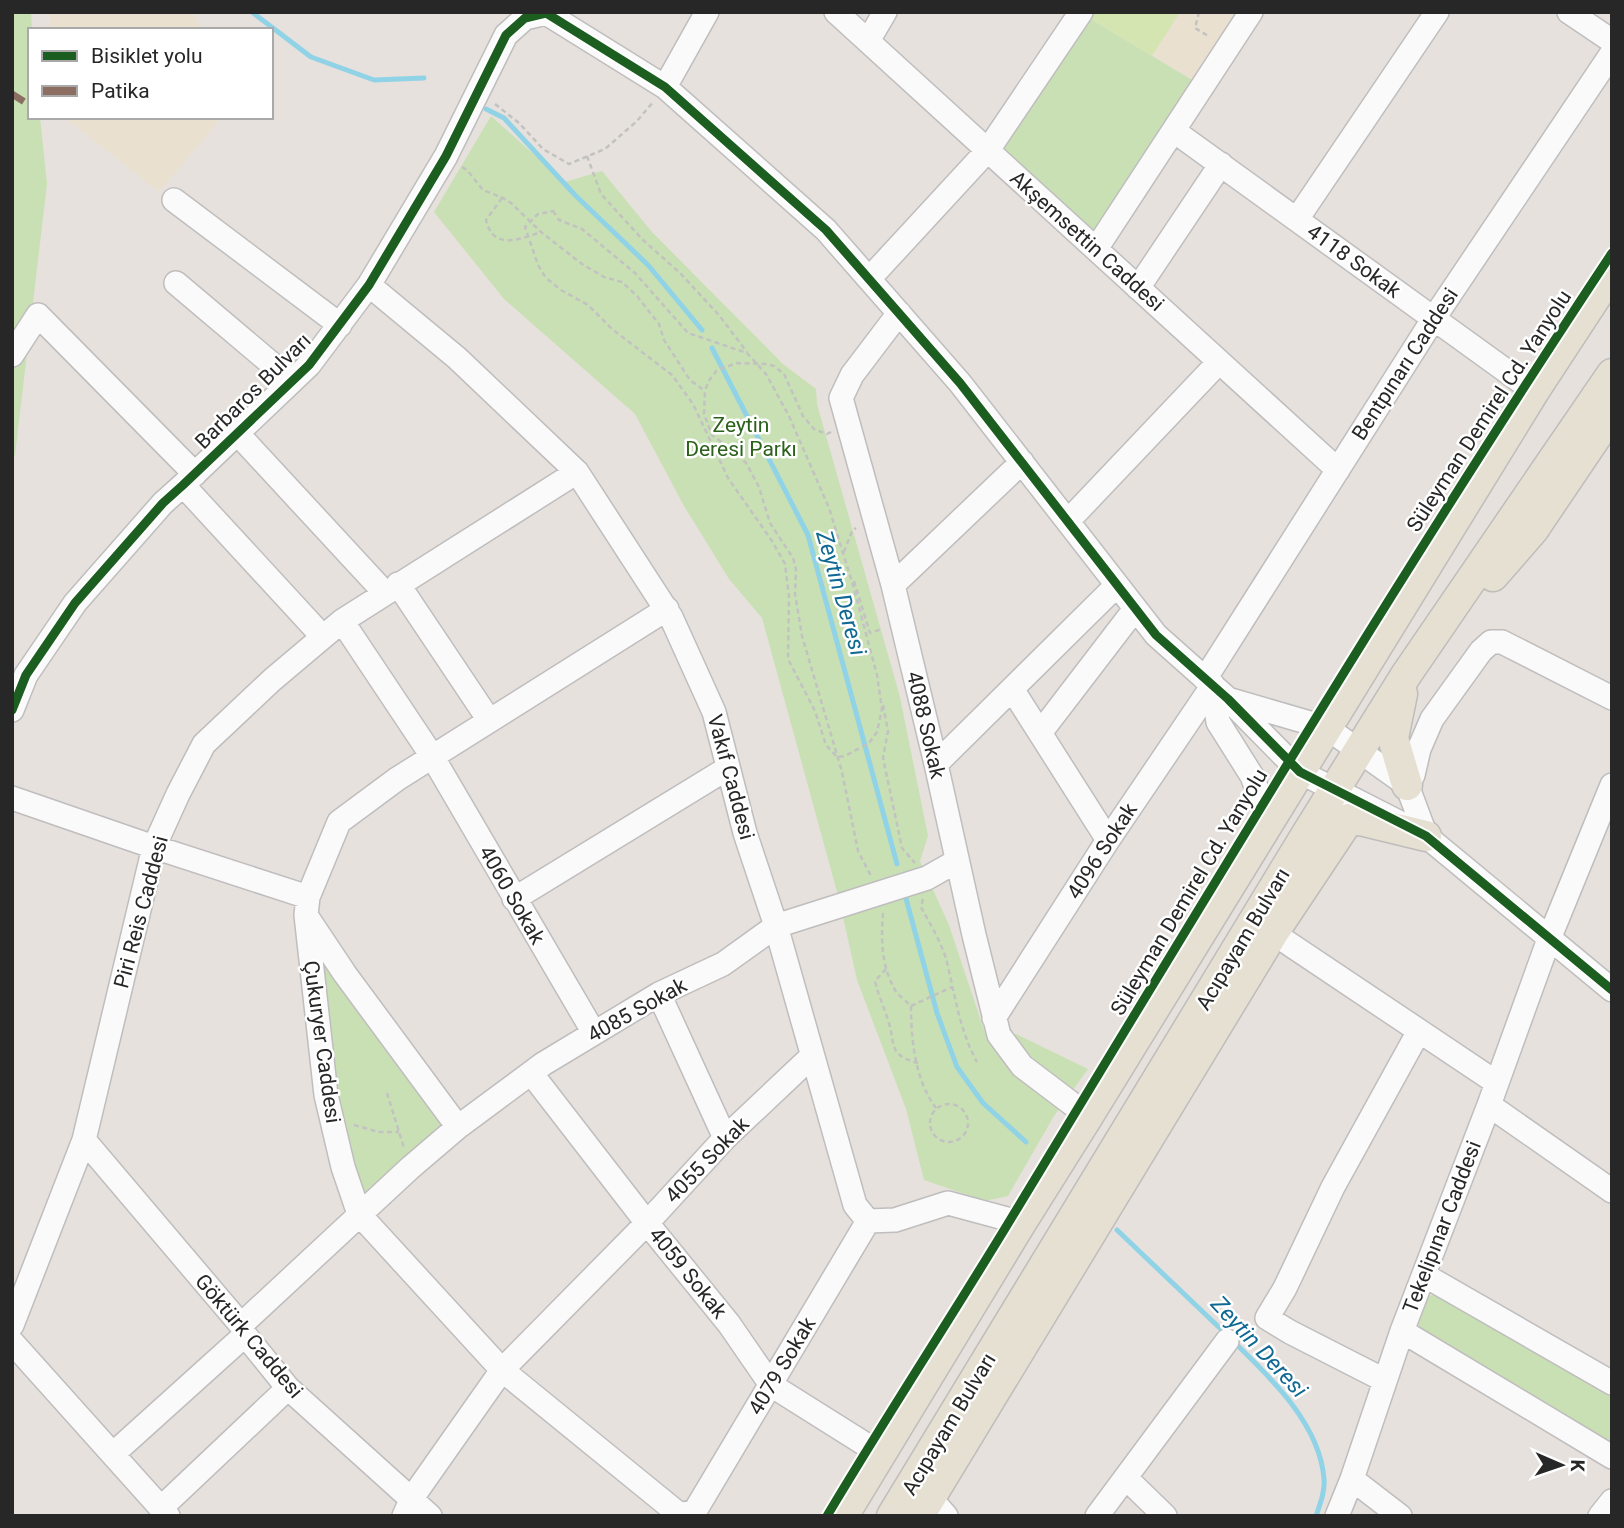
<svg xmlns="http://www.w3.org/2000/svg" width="1624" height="1528" font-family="Roboto,sans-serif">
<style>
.education{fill:#e9e0d0}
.green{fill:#c9e0b5}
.pitch{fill:#d4e5b2}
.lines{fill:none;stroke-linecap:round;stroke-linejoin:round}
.stream{stroke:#90d3e7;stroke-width:5}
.minor-casing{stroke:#bfbdbe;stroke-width:26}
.major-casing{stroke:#bfbdbb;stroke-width:33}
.path{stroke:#c2c2c1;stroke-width:2.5;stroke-dasharray:5 3.5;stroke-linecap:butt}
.minor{stroke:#fbfafa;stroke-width:23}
.major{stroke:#e5e0d2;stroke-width:30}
.quiet{stroke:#8d6e63;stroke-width:7;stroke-dasharray:14 7;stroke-linecap:butt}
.cycleway-casing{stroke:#fff;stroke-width:13}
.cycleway{stroke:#1b5e20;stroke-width:9}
.labels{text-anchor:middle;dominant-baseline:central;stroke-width:5;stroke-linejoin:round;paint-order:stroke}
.street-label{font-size:21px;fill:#272727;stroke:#fff}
.park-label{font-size:21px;fill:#2b611a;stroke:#fff}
.water-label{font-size:23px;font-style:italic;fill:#0f6993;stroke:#fff}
</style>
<rect width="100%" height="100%" fill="#e6e1dc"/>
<!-- education -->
<path class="education" d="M50,12H192L204,30H50Z
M1082,12H1251L1203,87L1081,13Z
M64,117H222L159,192Z"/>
<!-- green -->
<path class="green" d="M12,12H31L32,30H30V117H40L47,184L15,455L12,459Z
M1084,15L1197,83L1096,238L993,151Z
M491,116L565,182L602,171L652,232L783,364L816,389L817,404L900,697L928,836L920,861L949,925L986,1036L1016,1034L1088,1069L1054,1116L1008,1196L985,1201L924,1180L906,1109L857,980L839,899L762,618L729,579L684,506L635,414L504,299L434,212Z
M317,941L450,1127L362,1199L330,1065Z
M1433,1295L1446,1296L1612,1395V1450L1420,1330L1417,1319L1428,1296Z"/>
<!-- pitch -->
<path class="pitch" d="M1086,12H1180L1152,56L1084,15Z"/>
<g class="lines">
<!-- stream -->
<path class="stream" d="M252,12L311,57L374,80L424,78
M486,109L504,118L575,195L648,265L702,330
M712,348L808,535L897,864
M905,895L937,1013L957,1067L983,1103L1026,1142
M1117,1230L1226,1334
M1233,1341C1270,1377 1320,1424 1324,1479C1325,1492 1320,1504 1316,1516"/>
<defs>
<path id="minor" d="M836,12L1338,470
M1569,12L1612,41
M868,41L885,12
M665,87L707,12
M1174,131L1534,391
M174,200L340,325
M1297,219L1437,12
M1096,249L1251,12
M869,279L988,150L1081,12
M176,283L292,381
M369,285L457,358L577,472L671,617L714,712L745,833L776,926L855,1205L868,1221L895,1220L948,1203L1011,1220L1019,1226
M1138,288L1221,164
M899,313L852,375L841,398L893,585L936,764L974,935L999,1035L1022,1066L1088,1116
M12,355L38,315L195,474
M237,433L385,593
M183,485L323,637
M1068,521L1219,362
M398,584L489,720
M893,585L1022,462
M667,609L397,779L339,822L308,897L306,915L326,1095L343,1167L359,1214L502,1370L680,1515L695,1511L868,1221
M342,621L432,756L594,1033
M1205,679L1434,318L1612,53
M1213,685L1218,722L1252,776L1269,822
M1012,689L1108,840
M1231,700L1327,728L1407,785L1426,836
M12,710L26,675L75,603L163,503L183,485L309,365L369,285L446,156L506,35L525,18L546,13L665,87L826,230L960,383L1156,635L1228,699L1300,772L1426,836L1612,990
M1040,733L1135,609
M936,764L1117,585
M1407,785L1413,775L1419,749L1432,719L1481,651L1491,642H1502L1612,698
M12,798L154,847L308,897
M514,899L728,768
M309,920L345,974L458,1127
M1273,933L1497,1083
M659,994L725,1138
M994,1018L1108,840L1213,685
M531,1073L647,1223L729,1324L771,1385L868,1446
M1489,1105L1612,1191
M84,1140L241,1325L245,1335L288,1388L430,1516
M1424,1275L1612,1383
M12,1325L84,1140L154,847L178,794L204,744L272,680L342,621L577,472
M241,1325L410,1168L458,1127L543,1064L659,994L723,964L776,926L927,878L957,861
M1402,1331L1612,1457
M12,1342L168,1516
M1384,1380L1290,1332L1267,1318L1285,1288L1333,1187L1419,1031
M113,1454L245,1335
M1126,1478L1165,1516
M1352,1479L1400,1516
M930,1498L946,1516
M161,1508L288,1388
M404,1516L412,1498L502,1370L647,1223L725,1138L812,1056
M1097,1516L1227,1341
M1337,1516L1352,1479L1402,1331L1489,1105L1549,939L1612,785
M1600,1516L1612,1501"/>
<path id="major" d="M1493,576L1533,530L1612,413
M1402,694L1393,738L1407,785
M1332,825L1349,819L1364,821L1426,836
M843,1516L1019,1226L1088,1116L1534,391L1612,272
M892,1516L1308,832L1406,675L1612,374
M919,1516L1273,933L1349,819"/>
</defs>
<!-- minor casing -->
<use href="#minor" class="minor-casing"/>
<!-- major casing -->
<use href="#major" class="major-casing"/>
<!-- path -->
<path class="path" d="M1199,12L1195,28L1210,37
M495,104L519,123L543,149L569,164L605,149L637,121L654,101
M587,156L601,194L643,240L680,273L718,314L747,352
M462,167L467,170L483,190L503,198L511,203L541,232L582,264L604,277L622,282L637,296L659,324L664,340L690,380L705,391
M502,198L486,220C493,251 520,239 541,232
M553,211L559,220L582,229L635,273L688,333L747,353L766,374L789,416L829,508L853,585L877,675L882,709L877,732L869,743L845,756L837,757L826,745L815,711L788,659L789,597L785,564L772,541L728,478L693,404L672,375L612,329L588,305L561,290L546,278L538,265L525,227L538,214Z
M831,432L827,434L814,429L803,416L784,374L774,366L766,364L737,363L717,370L708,382L705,391L704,414L712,435L735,452L746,463L759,487L770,523L793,558L796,569L795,594L802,636L842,772L858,851L871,876
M844,552L852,531L856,528
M854,581L870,633L882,629
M883,705L888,731L883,758L902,848L915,863
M923,899L921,907C931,926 944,946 948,967C956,1000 960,1031 977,1062
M883,913C881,940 881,965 895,990C899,996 906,1001 911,1006C911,1040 915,1080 936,1108
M886,969L875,981C878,995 884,1007 888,1020C896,1044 887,1055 918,1063
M911,1006L952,987
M387,1093L404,1148
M930 1123a19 19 0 1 1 38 0a19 19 0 1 1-38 0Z
M354,1125L379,1132H399"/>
<!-- minor -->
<use href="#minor" class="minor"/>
<!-- major -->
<use href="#major" class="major"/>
<!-- quiet -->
<path class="quiet" d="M12,94L28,104"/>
<defs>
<path id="cycleway" d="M12,710L26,675L75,603L163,503L183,485L309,365L369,285L446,156L506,35L525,18L546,13L665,87L826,230L960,383L1156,635L1228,699L1300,772L1426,836L1612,990
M827,1516C887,1415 951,1318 1012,1217C1208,894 1403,568 1612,253"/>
</defs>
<!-- cycleway casing -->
<use href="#cycleway" class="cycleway-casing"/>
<!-- cycleway -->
<use href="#cycleway" class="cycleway"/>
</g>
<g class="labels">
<!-- street labels -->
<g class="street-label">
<text transform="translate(1087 241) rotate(42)">Akşemsettin Caddesi</text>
<text transform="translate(1354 261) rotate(36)">4118 Sokak</text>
<text transform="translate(1405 364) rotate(-57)">Bentpınarı Caddesi</text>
<text transform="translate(253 391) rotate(-45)">Barbaros Bulvarı</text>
<text transform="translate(1489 411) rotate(-57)">Süleyman Demirel Cd. Yanyolu</text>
<text transform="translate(926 725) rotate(77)">4088 Sokak</text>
<text transform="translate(731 777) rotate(75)">Vakıf Caddesi</text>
<text transform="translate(1102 851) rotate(-57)">4096 Sokak</text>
<text transform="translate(1189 892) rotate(-59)">Süleyman Demirel Cd. Yanyolu</text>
<text transform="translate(512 895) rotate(60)">4060 Sokak</text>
<text transform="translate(141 912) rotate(-75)">Piri Reis Caddesi</text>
<text transform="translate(1243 939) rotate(-59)">Acıpayam Bulvarı</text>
<text transform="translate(637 1010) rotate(-29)">4085 Sokak</text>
<text transform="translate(322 1042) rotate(82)">Çukuryer Caddesi</text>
<text transform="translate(707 1160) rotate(-46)">4055 Sokak</text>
<text transform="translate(1442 1227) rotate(-69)">Tekelipınar Caddesi</text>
<text transform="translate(688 1273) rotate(51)">4059 Sokak</text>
<text transform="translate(249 1336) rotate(50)">Göktürk Caddesi</text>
<text transform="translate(782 1366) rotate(-59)">4079 Sokak</text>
<text transform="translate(949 1424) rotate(-59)">Acıpayam Bulvarı</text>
</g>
<!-- park labels -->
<g class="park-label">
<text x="741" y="425">Zeytin<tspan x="741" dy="24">Deresi Parkı</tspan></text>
</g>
<!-- water labels -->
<g class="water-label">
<text transform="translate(841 593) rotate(74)">Zeytin Deresi</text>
<text transform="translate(1259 1347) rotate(47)">Zeytin Deresi</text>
</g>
</g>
<!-- border -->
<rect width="1624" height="1528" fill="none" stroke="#272727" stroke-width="28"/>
<!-- legend -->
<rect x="28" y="28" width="245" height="91" fill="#ffffff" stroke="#a9a9a9" stroke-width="2"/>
<rect x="42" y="51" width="35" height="10" fill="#1b5e20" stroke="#a9a9a9" stroke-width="2"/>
<text x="91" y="63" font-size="21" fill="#272727">Bisiklet yolu</text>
<rect x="42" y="86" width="35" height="10" fill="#8d6e63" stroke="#a9a9a9" stroke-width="2"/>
<text x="91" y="98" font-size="21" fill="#272727">Patika</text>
<!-- north arrow -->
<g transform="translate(1561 1465) rotate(92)" stroke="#ffffff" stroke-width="5" paint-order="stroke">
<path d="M0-5L12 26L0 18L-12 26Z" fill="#272727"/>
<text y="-10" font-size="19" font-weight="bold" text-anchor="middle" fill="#272727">K</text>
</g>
</svg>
